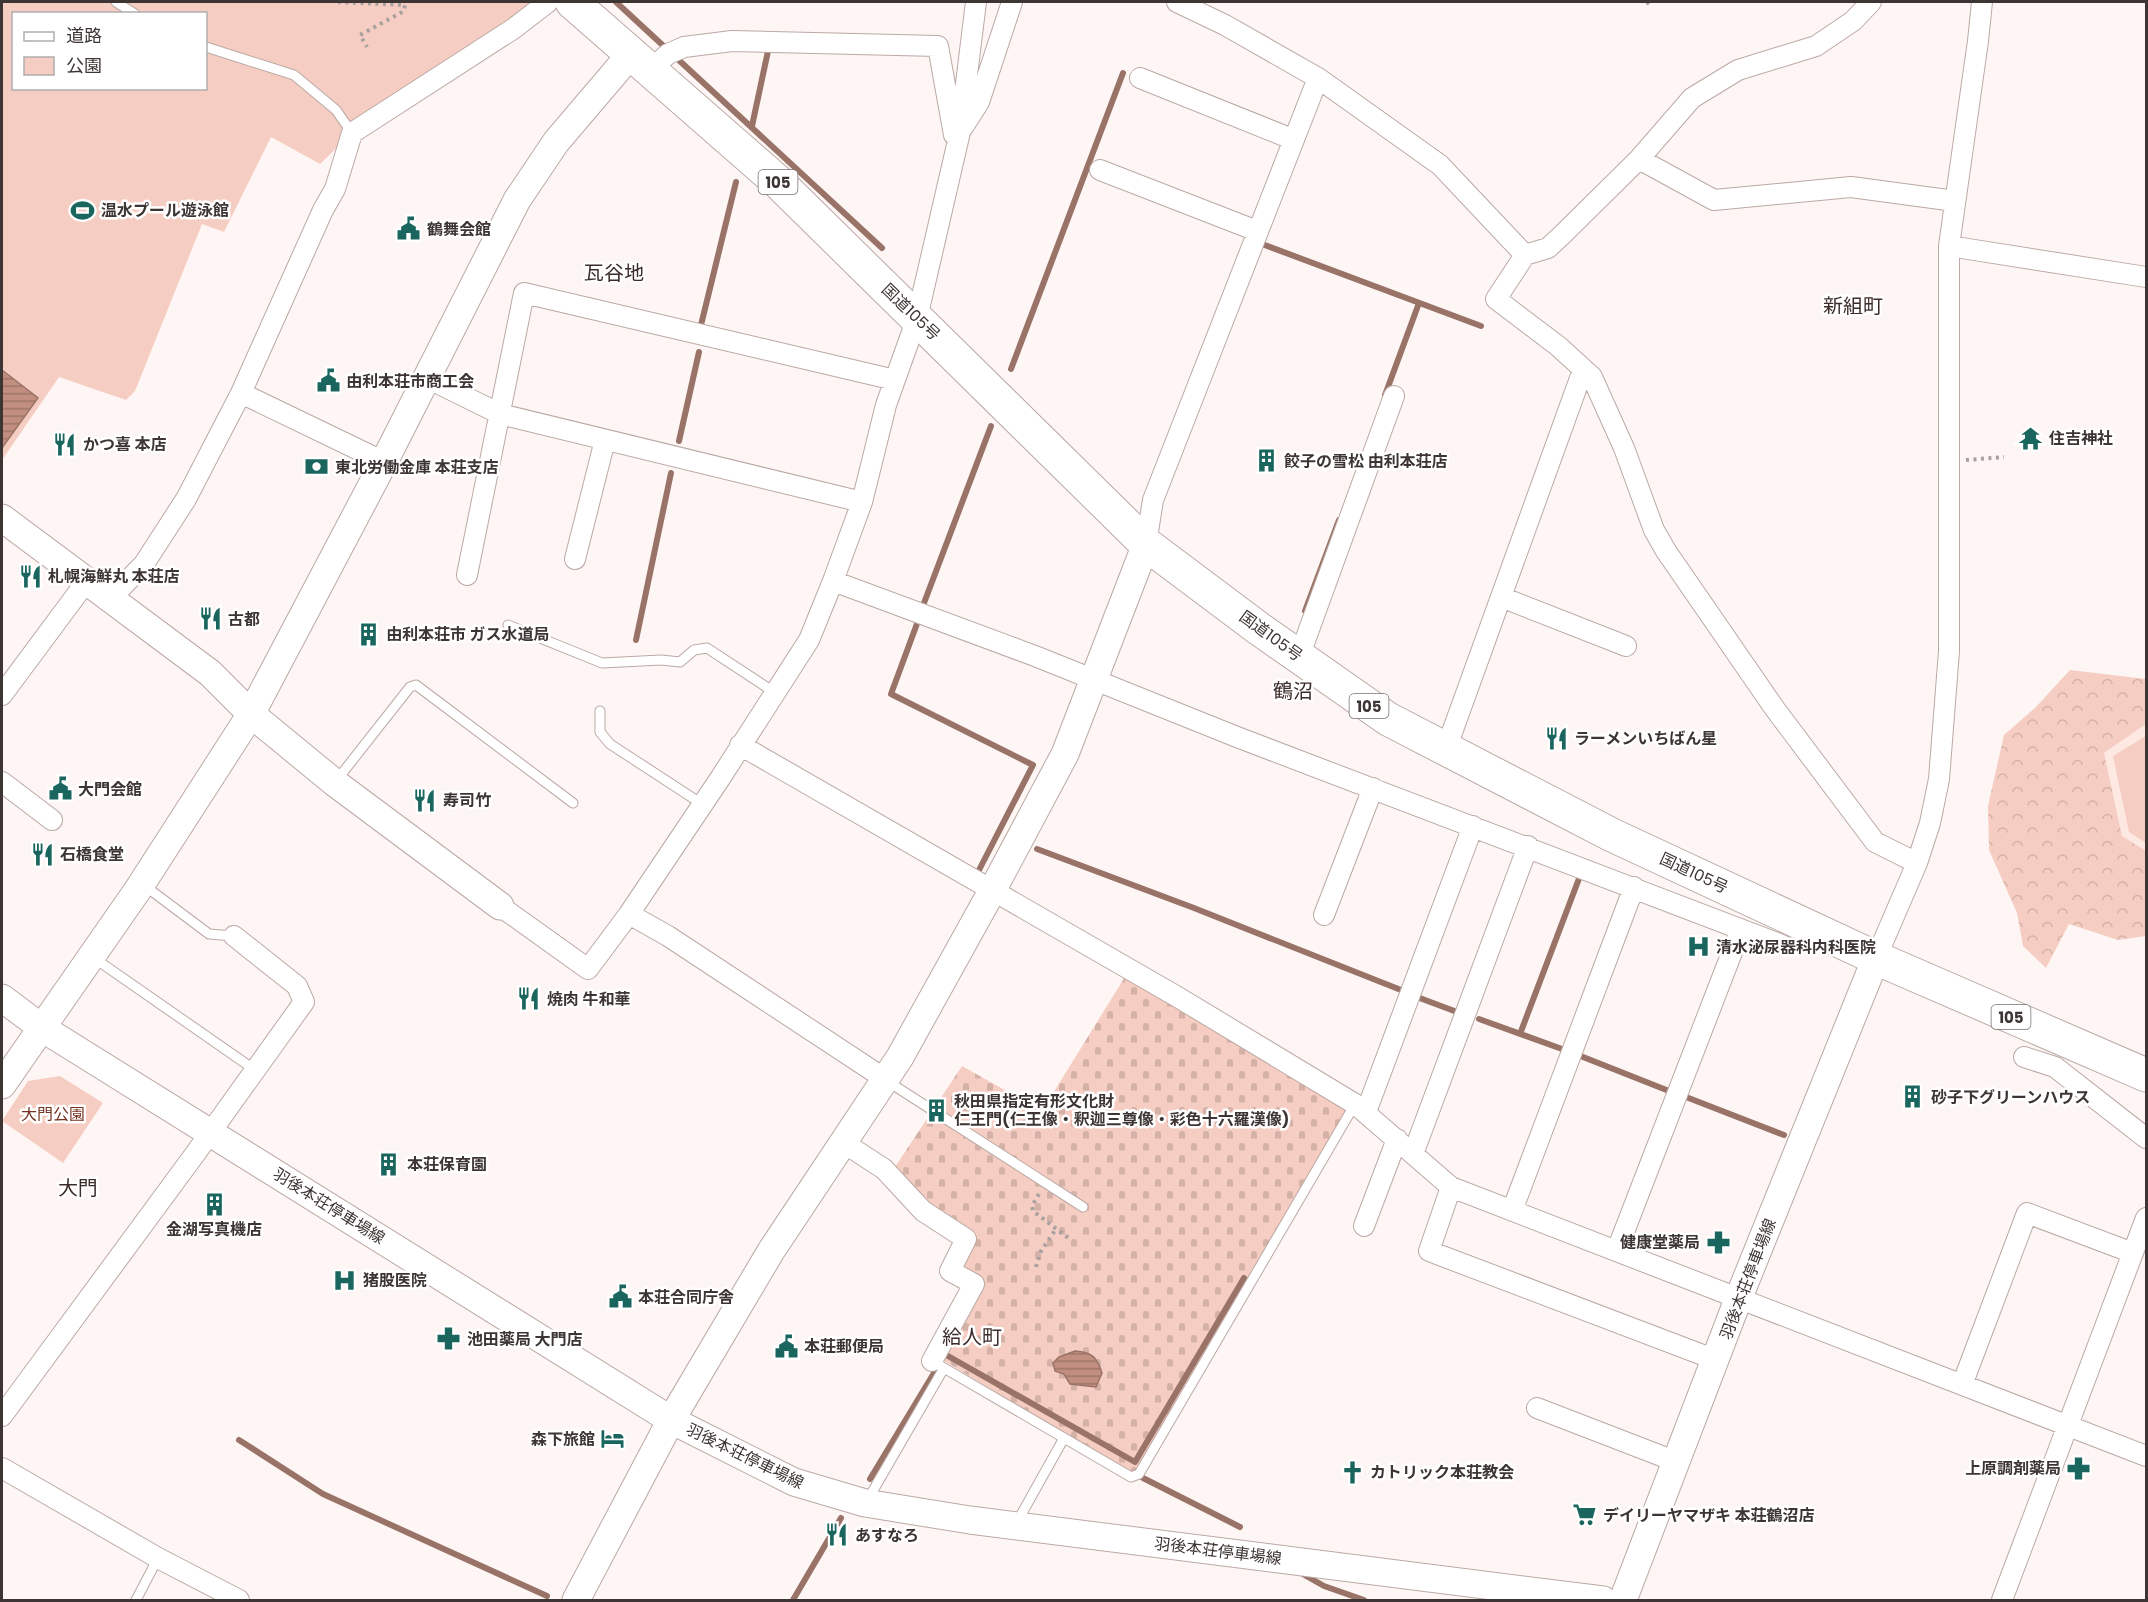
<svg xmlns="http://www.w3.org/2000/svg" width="2148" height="1602" font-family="Poppins,'Noto Sans JP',sans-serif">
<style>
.built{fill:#fee8e2}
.green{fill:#f6cdc2;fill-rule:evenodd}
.forest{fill:url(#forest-crowns)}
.cemetery{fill:url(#cemetery-stones)}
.water{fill:url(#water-rules);stroke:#9a7368;stroke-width:1.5}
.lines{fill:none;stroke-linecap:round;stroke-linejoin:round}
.stream{stroke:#9a7368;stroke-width:6}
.lane-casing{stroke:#bba9a4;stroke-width:11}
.street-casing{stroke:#bba9a4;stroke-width:22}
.secondary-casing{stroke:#bba9a4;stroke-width:29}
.highway-casing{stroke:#bba9a4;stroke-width:35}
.path{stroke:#a8a19f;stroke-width:4;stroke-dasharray:3 4.5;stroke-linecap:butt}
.lane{stroke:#fff;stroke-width:9}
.street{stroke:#fff;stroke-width:20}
.secondary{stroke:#fff;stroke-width:27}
.highway{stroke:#fff;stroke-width:33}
.labels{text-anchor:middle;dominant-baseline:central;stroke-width:5;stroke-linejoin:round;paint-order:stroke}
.shield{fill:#fff;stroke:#767270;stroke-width:1.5}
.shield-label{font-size:15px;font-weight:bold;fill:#3c3533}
.poi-label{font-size:16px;font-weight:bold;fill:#3c3533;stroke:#fff;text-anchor:start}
.street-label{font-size:16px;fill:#3c3533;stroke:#fff}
.park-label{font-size:16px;fill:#743220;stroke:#fff}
.quarter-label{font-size:20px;fill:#3c2d29;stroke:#fff}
</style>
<defs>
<pattern id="forest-crowns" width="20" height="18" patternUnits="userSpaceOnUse" patternTransform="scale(1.5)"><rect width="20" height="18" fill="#f6cdc2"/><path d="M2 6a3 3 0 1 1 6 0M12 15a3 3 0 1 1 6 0" fill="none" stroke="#d4b1a7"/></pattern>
<pattern id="cemetery-stones" width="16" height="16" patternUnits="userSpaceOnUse" patternTransform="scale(1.5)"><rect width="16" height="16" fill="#f6cdc2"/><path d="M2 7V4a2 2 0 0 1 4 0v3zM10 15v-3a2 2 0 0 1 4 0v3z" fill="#d4b1a7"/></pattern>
<pattern id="water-rules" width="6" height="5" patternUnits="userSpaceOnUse" patternTransform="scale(1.5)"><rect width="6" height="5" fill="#c28e7f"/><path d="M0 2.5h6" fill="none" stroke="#9f7569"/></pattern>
</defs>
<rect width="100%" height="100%" fill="#fef6f4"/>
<!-- built -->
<path class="built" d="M2146,724V851L2122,836L2104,753Z"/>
<!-- green -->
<path class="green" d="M2,2H548L352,133L320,164L271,137L224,232L202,224L135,391L126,400L59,377L2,460ZM14,14H206V88H14Z
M2146,736V843L2129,832L2113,756Z
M60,1076L103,1103L63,1163L2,1121L28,1081Z"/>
<!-- forest -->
<path class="forest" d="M2070,670L2146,679V724L2104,753L2122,836L2146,851V936L2118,940L2069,924L2046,968L2023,946L2017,913L1989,850L1988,806L2004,735L2035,708Z"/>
<!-- cemetery -->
<path class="cemetery" d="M1128,972L1352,1111L1133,1475L941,1359L984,1283L957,1266L973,1235L927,1206L893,1170L962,1066L1042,1111Z"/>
<!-- water -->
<path class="water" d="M2,370L38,398L2,448Z
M1075,1351C1092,1352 1097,1357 1102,1373L1096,1387L1070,1384L1064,1374L1055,1371L1053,1363L1059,1357Z"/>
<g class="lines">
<!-- stream -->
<path class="stream" d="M616,2L882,248
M752,126L768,51
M1262,244L1481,326
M701,325L736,182
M1011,369L1123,73
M1385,395L1419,303
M679,441L699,352
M924,603L991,426
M1305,611L1339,520
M918,621L891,694L1033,765L978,872
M636,640L671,473
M1037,849L1194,908L1401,990
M1417,997L1457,1012
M1479,1019L1562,1049
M1520,1034L1580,876
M1578,1055L1669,1091
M1686,1097L1784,1135
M948,1356L1135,1462L1244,1278
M239,1440L323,1494L547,1596
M1143,1478L1240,1527
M870,1479L934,1373
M1301,1573L1324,1586L1364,1600
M793,1600L841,1518"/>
<defs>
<path id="lane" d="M116,2L135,14
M206,47L294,75L336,110L352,133
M508,625L602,663L661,660L680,662L694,650L707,648L774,692
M600,711V732L610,744L702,804
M336,781L410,687L416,685L573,803
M145,886L209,934L234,936
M94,958L255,1070
M887,1081L1083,1207
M932,1361L1131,1477L1139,1474L1355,1104
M867,1501L944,1368
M1017,1522L1064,1438
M136,1600L158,1558"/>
<path id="street" d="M1177,2L1225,25L1318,78L1440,165L1525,255L1496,299L1558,346L1592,377L1624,448L1654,530L1666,551L1775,709L1875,842L1917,863
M650,70L668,54L684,47L732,41L938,46L954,135
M1140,78L1292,139
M963,127L979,102L1012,2
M1639,159L1714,200L1851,187L1955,201
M1100,170L1257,231
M1949,246L2146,277
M1525,255L1548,248L1562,235L1639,159L1692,98L1738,70L1816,46L1853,21L1871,2
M427,378L500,414L862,502
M241,393L384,462
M1146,544L1153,500L1318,78
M575,559L605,440
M467,575L524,293L895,380
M833,581L1035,656L1237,737L1782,945
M1501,597L1626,646
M110,599L144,564L186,499L241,393L323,210L335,189L352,133L513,29L548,2
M1299,657L1394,396
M2,695L86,582
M740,745L1176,996L1355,1104L1451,1187L2146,1456
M1446,749L1583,370
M2,782L52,820
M500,906L588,969L629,914L721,777L809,640L833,581L862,502L886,405L917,318L960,132L976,2
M629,914L668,936L885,1079
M1324,915L1373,788
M1876,958L1917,863L1930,823L1939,779L1949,651V246L1978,41L1982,2
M2024,1057L2055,1067L2146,1138
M1366,1112L1473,826
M844,1143L884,1169L923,1211L966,1239L950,1271L974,1284L932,1361
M1413,1154L1528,846
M1451,1187L1429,1251L1716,1360
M1512,1211L1634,887
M1364,1226L1397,1139
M1617,1250L1741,929
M1962,1385L2027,1213L2133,1253
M1537,1408L1677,1462
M2,1416L195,1154L304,1002L297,986L234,936
M2,1468L158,1558L239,1600
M2002,1600L2146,1218"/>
<path id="secondary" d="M2,518L210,673L251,714L335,783L500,906
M2,998L42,1028L671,1420L794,1482L865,1503L970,1520L1603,1600
M2,1085L137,891L251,714L384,462L517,200L556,142L630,55
M576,1600L671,1420L771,1251L900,1057L992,891L1065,754L1146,544
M1623,1600L1739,1297L1876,958"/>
<path id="highway" d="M572,2L778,182L1146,544L1258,628L1388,719L1612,835L1876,958L2146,1075"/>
</defs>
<!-- lane casing -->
<use href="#lane" class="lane-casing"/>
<!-- street casing -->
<use href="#street" class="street-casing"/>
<!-- secondary casing -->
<use href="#secondary" class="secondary-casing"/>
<!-- highway casing -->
<use href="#highway" class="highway-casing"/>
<!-- path -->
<path class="path" d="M338,2L405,5L404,11L360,35L367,47
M1647,2L1650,5
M1966,460L2004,457
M1039,1194L1032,1206L1033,1211L1071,1240
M1036,1267L1041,1251L1056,1229"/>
<!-- lane -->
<use href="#lane" class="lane"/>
<!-- street -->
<use href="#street" class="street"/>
<!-- secondary -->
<use href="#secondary" class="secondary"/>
<!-- highway -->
<use href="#highway" class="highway"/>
</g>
<!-- icons -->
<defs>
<symbol id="stadium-bare" viewBox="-9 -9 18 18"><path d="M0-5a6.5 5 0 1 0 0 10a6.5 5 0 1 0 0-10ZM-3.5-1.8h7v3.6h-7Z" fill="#1a665f" stroke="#fff" stroke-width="2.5" paint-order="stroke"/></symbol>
<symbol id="civic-bare" viewBox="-9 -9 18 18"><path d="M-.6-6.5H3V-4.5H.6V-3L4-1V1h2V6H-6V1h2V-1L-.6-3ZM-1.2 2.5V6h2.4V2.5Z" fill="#1a665f" stroke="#fff" stroke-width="2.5" paint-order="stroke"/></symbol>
<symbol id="temple-bare" viewBox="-9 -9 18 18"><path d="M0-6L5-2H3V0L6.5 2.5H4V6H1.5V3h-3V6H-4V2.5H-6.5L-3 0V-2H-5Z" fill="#1a665f" stroke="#fff" stroke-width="2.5" paint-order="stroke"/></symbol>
<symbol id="restaurant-bare" viewBox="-9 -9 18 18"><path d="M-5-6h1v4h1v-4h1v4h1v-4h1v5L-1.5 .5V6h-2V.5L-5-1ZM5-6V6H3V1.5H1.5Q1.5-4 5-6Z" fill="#1a665f" stroke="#fff" stroke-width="2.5" paint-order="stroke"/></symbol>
<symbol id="building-bare" viewBox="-9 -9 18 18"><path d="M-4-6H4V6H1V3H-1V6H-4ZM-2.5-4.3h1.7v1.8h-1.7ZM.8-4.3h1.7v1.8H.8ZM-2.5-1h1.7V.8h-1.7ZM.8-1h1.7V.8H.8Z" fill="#1a665f" stroke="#fff" stroke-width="2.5" paint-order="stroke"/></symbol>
<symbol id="bank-bare" viewBox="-9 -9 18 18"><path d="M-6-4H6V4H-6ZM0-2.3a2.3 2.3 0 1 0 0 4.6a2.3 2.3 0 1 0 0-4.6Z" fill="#1a665f" stroke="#fff" stroke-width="2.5" paint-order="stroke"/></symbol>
<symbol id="hospital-bare" viewBox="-9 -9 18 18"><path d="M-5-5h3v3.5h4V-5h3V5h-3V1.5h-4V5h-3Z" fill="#1a665f" stroke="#fff" stroke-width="2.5" paint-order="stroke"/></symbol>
<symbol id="pharmacy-bare" viewBox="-9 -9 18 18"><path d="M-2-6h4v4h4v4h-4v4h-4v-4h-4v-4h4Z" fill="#1a665f" stroke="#fff" stroke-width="2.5" paint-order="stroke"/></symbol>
<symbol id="hotel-bare" viewBox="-9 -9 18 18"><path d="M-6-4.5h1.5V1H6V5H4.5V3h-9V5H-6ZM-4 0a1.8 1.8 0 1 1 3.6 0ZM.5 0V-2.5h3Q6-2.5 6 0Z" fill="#1a665f" stroke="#fff" stroke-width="2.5" paint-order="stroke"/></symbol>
<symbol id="church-bare" viewBox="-9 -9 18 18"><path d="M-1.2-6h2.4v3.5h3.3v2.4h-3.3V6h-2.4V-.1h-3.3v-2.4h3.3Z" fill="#1a665f" stroke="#fff" stroke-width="2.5" paint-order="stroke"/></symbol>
<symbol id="supermarket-bare" viewBox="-9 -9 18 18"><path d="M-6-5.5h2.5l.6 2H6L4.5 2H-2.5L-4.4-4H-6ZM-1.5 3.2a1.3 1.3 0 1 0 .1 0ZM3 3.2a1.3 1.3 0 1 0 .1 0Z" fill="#1a665f" stroke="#fff" stroke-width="2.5" paint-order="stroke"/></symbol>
</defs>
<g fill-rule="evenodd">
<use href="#stadium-bare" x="66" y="194" width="33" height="33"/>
<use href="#civic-bare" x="392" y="212" width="33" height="33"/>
<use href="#civic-bare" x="312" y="364" width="33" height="33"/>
<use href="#temple-bare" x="2014" y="422" width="33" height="33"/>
<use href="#restaurant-bare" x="48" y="428" width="33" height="33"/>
<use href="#building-bare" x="1250" y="444" width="33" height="33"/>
<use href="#bank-bare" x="300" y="450" width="33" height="33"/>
<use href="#restaurant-bare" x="14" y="560" width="33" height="33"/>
<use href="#restaurant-bare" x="194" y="602" width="33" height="33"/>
<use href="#building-bare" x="352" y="618" width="33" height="33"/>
<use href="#restaurant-bare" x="1540" y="722" width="33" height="33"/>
<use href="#civic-bare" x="44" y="772" width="33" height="33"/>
<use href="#restaurant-bare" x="408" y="784" width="33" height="33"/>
<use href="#restaurant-bare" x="26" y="838" width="33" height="33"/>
<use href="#hospital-bare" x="1682" y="930" width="33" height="33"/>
<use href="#restaurant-bare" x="512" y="982" width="33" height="33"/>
<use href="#building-bare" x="1896" y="1080" width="33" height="33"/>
<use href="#building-bare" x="920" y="1094" width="33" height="33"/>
<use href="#building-bare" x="372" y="1148" width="33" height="33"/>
<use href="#building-bare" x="198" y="1188" width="33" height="33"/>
<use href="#pharmacy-bare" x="1702" y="1226" width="33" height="33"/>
<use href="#hospital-bare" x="328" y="1264" width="33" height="33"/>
<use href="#civic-bare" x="604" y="1280" width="33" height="33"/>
<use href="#pharmacy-bare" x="432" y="1322" width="33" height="33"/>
<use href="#civic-bare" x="770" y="1330" width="33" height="33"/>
<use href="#hotel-bare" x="596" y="1422" width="33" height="33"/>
<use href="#pharmacy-bare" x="2062" y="1452" width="33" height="33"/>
<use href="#church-bare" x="1336" y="1456" width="33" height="33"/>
<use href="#supermarket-bare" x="1568" y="1498" width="33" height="33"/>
<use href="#restaurant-bare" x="820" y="1518" width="33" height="33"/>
</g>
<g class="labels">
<!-- shield labels -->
<g class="shield">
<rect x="758.5" y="170" width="39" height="24" rx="4.5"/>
<rect x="1349.5" y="694" width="39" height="24" rx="4.5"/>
<rect x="1991.5" y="1005" width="39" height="24" rx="4.5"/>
</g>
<g class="shield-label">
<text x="778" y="182">105</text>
<text x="1369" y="706">105</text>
<text x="2011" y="1017">105</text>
</g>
<!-- poi labels -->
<g class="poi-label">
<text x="101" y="210">温水プール遊泳館</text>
<text x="427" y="229">鶴舞会館</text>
<text x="346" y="381">由利本荘市商工会</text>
<text x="2049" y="438">住吉神社</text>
<text x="83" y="444">かつ喜 本店</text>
<text x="1284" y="461">餃子の雪松 由利本荘店</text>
<text x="335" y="467">東北労働金庫 本荘支店</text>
<text x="48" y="576">札幌海鮮丸 本荘店</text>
<text x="228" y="619">古都</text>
<text x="386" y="634">由利本荘市 ガス水道局</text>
<text x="1574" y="738">ラーメンいちばん星</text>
<text x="78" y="789">大門会館</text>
<text x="443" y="800">寿司竹</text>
<text x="60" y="854">石橋食堂</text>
<text x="1716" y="947">清水泌尿器科内科医院</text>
<text x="547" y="999">焼肉 牛和華</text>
<text x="1931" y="1097">砂子下グリーンハウス</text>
<text x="954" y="1101">秋田県指定有形文化財<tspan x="954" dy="18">仁王門(仁王像・釈迦三尊像・彩色十六羅漢像)</tspan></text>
<text x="407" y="1164">本荘保育園</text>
<text x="214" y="1229" text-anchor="middle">金湖写真機店</text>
<text x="1700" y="1242" text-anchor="end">健康堂薬局</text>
<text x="363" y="1280">猪股医院</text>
<text x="638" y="1297">本荘合同庁舎</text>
<text x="467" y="1339">池田薬局 大門店</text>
<text x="804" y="1346">本荘郵便局</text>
<text x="595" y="1439" text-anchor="end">森下旅館</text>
<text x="2061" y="1468" text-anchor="end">上原調剤薬局</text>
<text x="1370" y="1472">カトリック本荘教会</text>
<text x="1603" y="1515">デイリーヤマザキ 本荘鶴沼店</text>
<text x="855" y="1535">あすなろ</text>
</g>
<!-- street labels -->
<g class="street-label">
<text transform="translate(911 312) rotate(44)">国道105号</text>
<text transform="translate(1271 636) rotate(36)">国道105号</text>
<text transform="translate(1694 873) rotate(25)">国道105号</text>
<text transform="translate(329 1206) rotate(32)">羽後本荘停車場線</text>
<text transform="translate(1748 1279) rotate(-69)">羽後本荘停車場線</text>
<text transform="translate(745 1456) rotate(26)">羽後本荘停車場線</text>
<text transform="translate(1218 1551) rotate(7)">羽後本荘停車場線</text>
</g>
<!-- park labels -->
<g class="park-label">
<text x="53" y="1114">大門公園</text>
</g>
<!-- quarter labels -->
<g class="quarter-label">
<text x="614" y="273">瓦谷地</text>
<text x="1853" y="306">新組町</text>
<text x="1293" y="691">鶴沼</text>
<text x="78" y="1188">大門</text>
<text x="972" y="1337">給人町</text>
</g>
</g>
<!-- border -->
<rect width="2148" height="1602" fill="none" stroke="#3c3533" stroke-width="6"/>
<!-- legend -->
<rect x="12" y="12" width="195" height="78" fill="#ffffff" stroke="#b1aead" stroke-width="1.5"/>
<rect x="24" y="32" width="30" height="9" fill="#ffffff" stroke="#b1aead" stroke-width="1.5"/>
<text x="66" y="42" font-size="18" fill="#3c3533">道路</text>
<rect x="24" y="57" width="30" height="18" fill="#f6cdc2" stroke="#b1aead" stroke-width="1.5"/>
<text x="66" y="72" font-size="18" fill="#3c3533">公園</text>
</svg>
